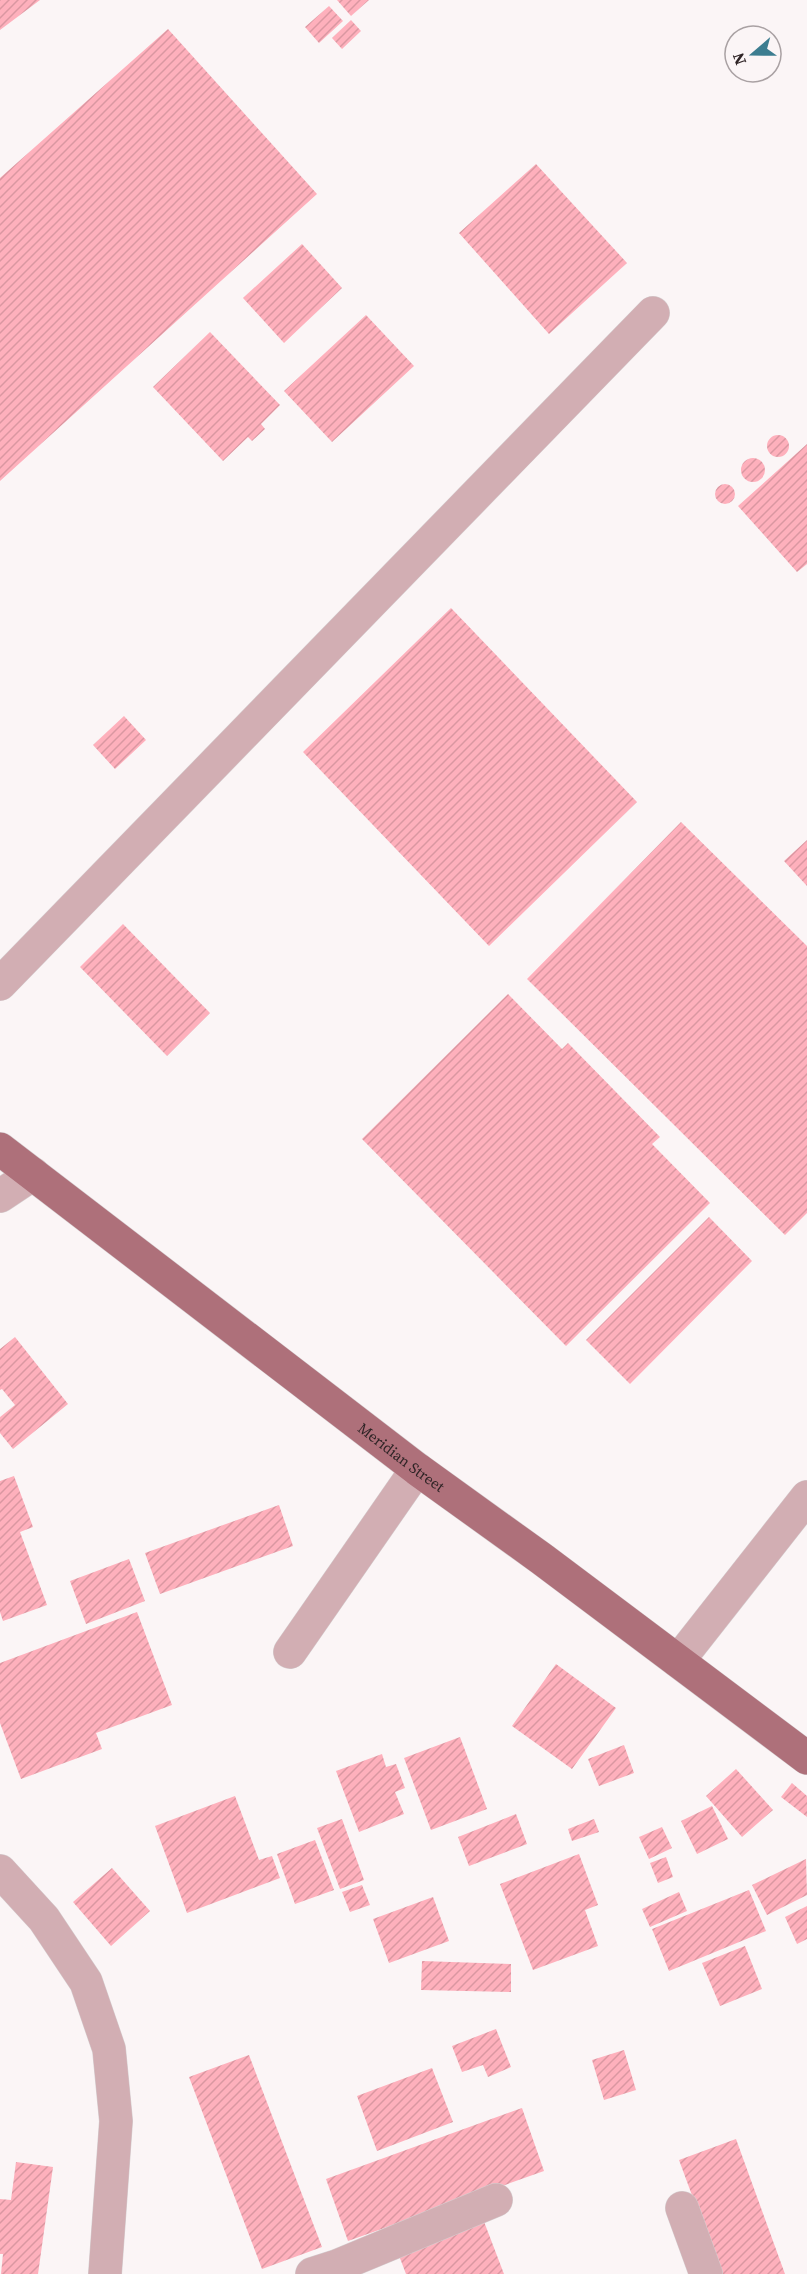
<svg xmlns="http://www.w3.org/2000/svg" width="807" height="2274" font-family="'Source Serif 4',serif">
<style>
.building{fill:url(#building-hatch)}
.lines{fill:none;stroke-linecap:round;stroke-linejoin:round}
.minor-casing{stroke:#d6cfd1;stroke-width:34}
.major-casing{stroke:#d6cfd1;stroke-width:34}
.minor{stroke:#d2aeb3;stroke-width:33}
.major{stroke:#ae707a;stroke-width:33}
.labels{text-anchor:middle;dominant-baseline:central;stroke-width:5;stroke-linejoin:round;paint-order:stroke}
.street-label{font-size:15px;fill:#2f2426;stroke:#fbf5f6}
</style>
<defs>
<pattern id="building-hatch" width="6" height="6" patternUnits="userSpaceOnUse" patternTransform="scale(1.5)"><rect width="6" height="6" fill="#feb0bc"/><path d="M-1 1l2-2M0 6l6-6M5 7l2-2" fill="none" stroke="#da97a1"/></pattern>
</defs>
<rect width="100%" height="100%" fill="#fbf5f6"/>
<!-- building -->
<path class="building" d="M0,0H40L0,30Z
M337,0H369L351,16Z
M329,6L343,21L319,43L305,27Z
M351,20L361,31L342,49L332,38Z
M168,29L317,194L0,481V178Z
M536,164L627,263L549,334L459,233Z
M302,244L342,288L284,343L243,298Z
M366,315L414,366L332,442L284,391Z
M210,332L280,405L261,424L265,429L252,441L248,437L223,461L153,387Z
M767 446a11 11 0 1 1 22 0a11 11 0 1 1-22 0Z
M807,444V564L797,572L738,506Z
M741 470a12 12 0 1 1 24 0a12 12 0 1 1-24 0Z
M715 494a10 10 0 1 1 20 0a10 10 0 1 1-20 0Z
M451,608L637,802L489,946L303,752Z
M124,716L146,740L115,769L93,745Z
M681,822L807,946V1213L785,1235L527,979Z
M807,840V886L784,861Z
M123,924L210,1013L167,1056L80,967Z
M508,994L562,1049L568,1043L660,1137L652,1144L710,1203L566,1346L362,1139Z
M709,1217L752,1261L630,1384L586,1340Z
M15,1337L68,1404L13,1449L0,1433V1417L15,1405L2,1389L0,1390V1349Z
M14,1476L33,1527L20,1532L47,1605L3,1621L0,1612V1481Z
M279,1505L293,1546L160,1594L145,1553Z
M129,1559L145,1601L86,1624L70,1581Z
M137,1612L172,1705L96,1733L102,1749L21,1779L0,1723V1663Z
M556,1664L616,1708L572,1769L512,1726Z
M460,1737L487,1809L431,1830L404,1758Z
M624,1745L634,1773L599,1786L588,1759Z
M382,1754L386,1767L396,1764L405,1788L395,1792L404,1814L359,1832L336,1771Z
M736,1769L773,1810L742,1837L706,1796Z
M792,1783L807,1796V1817L781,1797Z
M235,1796L259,1860L272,1856L280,1878L187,1913L155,1826Z
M712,1806L728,1839L697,1854L681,1821Z
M516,1814L527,1844L469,1866L458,1837Z
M342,1819L364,1880L340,1889L317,1828Z
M594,1819L599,1832L572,1841L568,1829Z
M662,1827L672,1848L649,1859L639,1837Z
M315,1840L334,1890L295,1904L277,1854Z
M579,1854L598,1905L585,1910L598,1946L533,1970L500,1884Z
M666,1857L673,1877L658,1883L650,1863Z
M806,1859L807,1895L767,1915L752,1885Z
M112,1868L150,1911L111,1946L73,1902Z
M362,1885L370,1905L350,1912L342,1892Z
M749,1890L766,1931L669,1971L652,1929Z
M679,1892L687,1911L650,1927L642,1909Z
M433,1897L449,1941L389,1963L373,1919Z
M807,1906V1939L797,1944L785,1917Z
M745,1946L762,1989L720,2006L702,1963Z
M422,1961L511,1964V1992L421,1990Z
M496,2029L511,2067L488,2077L483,2065L462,2072L452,2046Z
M624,2050L636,2090L604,2100L592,2060Z
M249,2055L322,2247L262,2269L189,2077Z
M432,2068L453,2122L377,2151L357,2096Z
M522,2108L544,2171L348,2241L326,2179Z
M736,2139L785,2274H721L679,2160Z
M16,2162L53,2167L38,2274H1L3,2254H0V2199L11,2200Z
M483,2219L504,2274H406L398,2253Z"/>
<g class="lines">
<defs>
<path id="minor" d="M0,984L653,313
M0,1196L33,1174
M290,1652L417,1469
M678,1661L807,1497
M0,1871L44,1919L86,1982L109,2049L116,2121L105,2274
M682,2208L706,2274
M312,2274L337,2266L496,2200"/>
<g id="major">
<path id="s1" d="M0,1149L417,1469L542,1559L807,1758"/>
</g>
</defs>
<!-- minor casing -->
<use href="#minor" class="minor-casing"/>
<!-- major casing -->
<use href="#major" class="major-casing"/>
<!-- minor -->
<use href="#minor" class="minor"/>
<!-- major -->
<use href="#major" class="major"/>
</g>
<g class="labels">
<!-- street labels -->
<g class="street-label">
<text stroke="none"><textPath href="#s1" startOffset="506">Meridian Street</textPath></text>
</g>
</g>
<!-- north arrow -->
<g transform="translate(753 54) rotate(250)"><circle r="28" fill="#fbf5f6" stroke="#a9a1a3" stroke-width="1.5"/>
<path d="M0-4.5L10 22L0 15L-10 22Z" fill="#3c7d90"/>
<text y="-9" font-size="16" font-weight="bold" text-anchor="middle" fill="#2f2426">N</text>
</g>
</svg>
